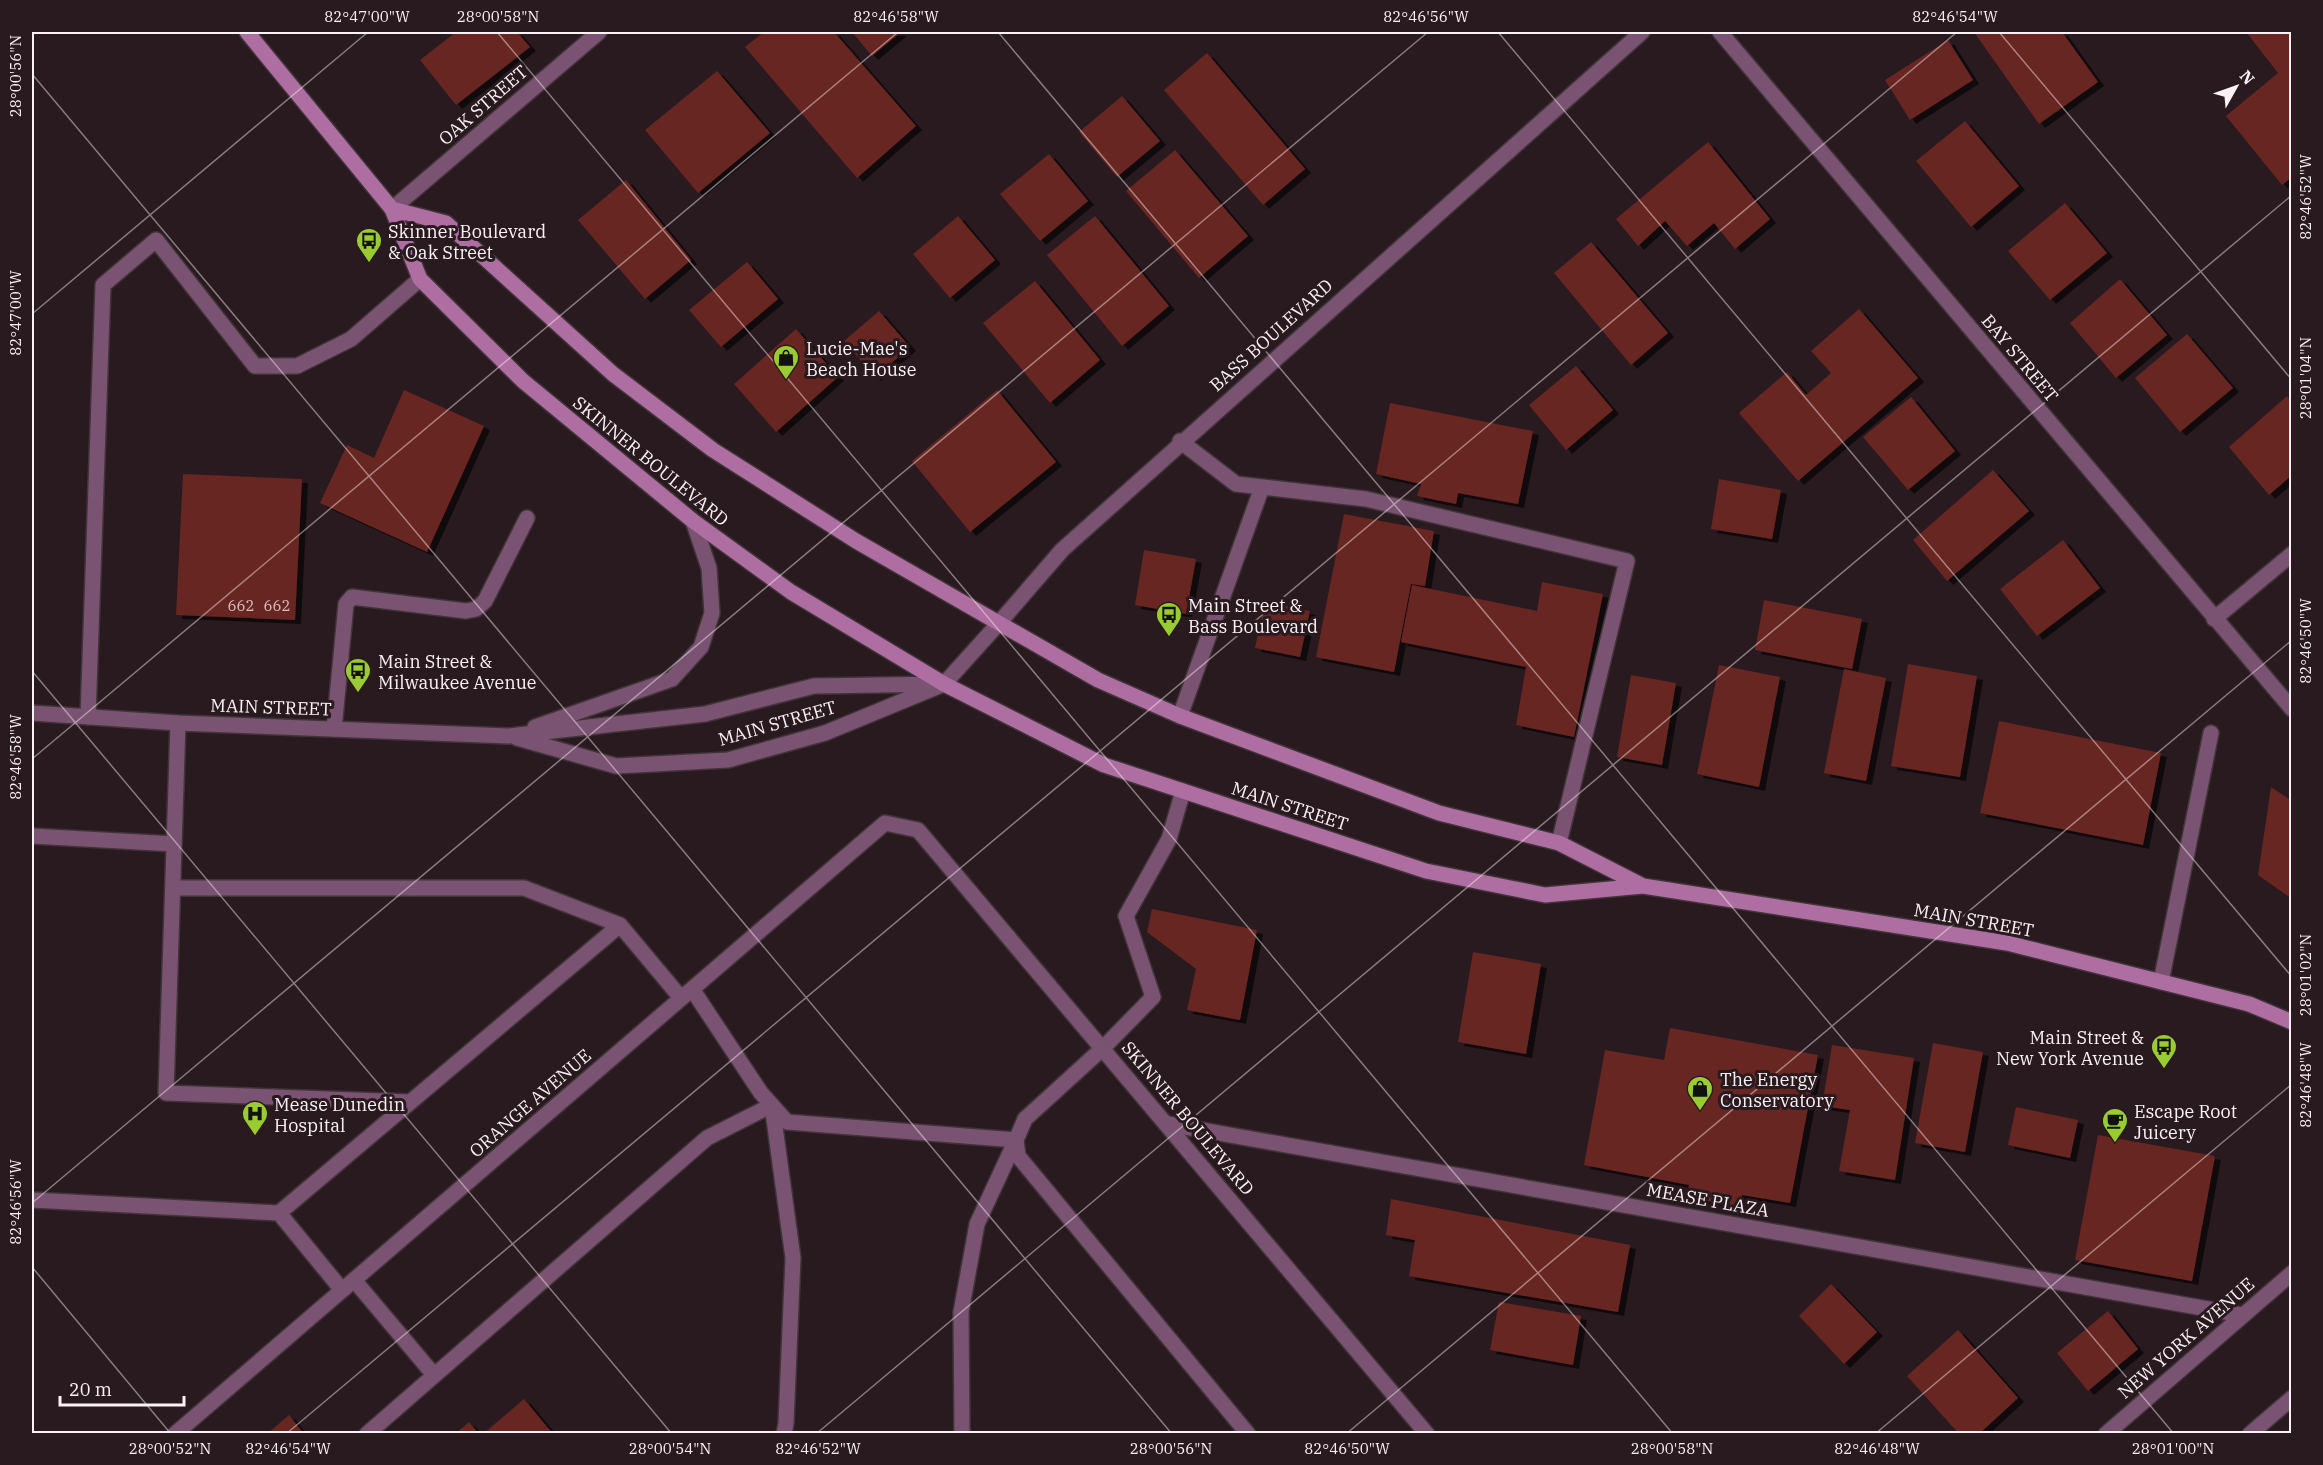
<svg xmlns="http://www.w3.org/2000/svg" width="2323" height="1465" font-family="'IBM Plex Serif',serif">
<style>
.building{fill:#682523;filter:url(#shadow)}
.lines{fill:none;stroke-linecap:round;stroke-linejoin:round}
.service-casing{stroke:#413438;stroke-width:18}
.minor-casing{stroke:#413438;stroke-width:18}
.tertiary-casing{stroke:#413438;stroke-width:18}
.secondary-casing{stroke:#413438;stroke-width:18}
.service{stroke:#7a5272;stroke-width:15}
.minor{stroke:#7a5272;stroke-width:15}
.tertiary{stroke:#7a5272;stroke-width:15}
.secondary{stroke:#ae6ea2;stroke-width:15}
.ticks{fill:none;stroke:#fcf1f4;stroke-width:1.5;stroke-opacity:0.45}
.labels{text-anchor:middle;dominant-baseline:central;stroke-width:6;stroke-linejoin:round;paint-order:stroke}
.number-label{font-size:15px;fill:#d7bec0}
.street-label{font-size:18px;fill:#fcf1f4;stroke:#281a1e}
.poi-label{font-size:18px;fill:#fcf1f4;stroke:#281a1e;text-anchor:start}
.neatline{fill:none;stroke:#fcf1f4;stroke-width:2}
.ticks-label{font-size:15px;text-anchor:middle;fill:#fcf1f4}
</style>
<defs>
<filter id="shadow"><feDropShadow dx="6" dy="4" stdDeviation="0" flood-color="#0009"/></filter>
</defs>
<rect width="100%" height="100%" fill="#281a1e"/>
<!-- building -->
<path class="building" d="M456,32H517L530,47L456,105L420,60Z
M764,32H834L916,126L857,178L745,47Z
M852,32H901L872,56Z
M1974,32H2062L2098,82L2039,124Z
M2246,32H2292V177L2282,185L2226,116L2278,73Z
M1948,40L1973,80L1910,120L1885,80Z
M1207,53L1305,169L1263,205L1164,90Z
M717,71L770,133L698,193L645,130Z
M1122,96L1160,141L1117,177L1079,132Z
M1965,121L2019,186L1971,227L1916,161Z
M1708,142L1770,219L1735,249L1714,223L1687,246L1665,221L1638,246L1616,219Z
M1175,150L1248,236L1199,278L1126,191Z
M1049,154L1088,201L1040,241L1000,194Z
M626,180L691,260L645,299L578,220Z
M2065,203L2107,253L2050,300L2008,251Z
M958,216L995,260L950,298L913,254Z
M1095,216L1169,306L1122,346L1047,255Z
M1591,242L1668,333L1631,365L1554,273Z
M747,262L778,299L721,347L689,310Z
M2120,279L2167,335L2116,378L2070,323Z
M1035,281L1100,360L1050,403L983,323Z
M1859,309L1918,378L1798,481L1739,413L1787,372L1806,395L1831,373L1811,351Z
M879,311L910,347L875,377L844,341Z
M796,329L838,377L776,432L734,384Z
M2187,334L2233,388L2180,432L2135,378Z
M1576,366L1613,410L1566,450L1529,405Z
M404,390L484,426L427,552L320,503L347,445L374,458Z
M997,390L1056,462L970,532L912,461Z
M2287,396L2292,402V475L2269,495L2229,447Z
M1911,397L1955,451L1908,490L1863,437Z
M1390,403L1533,431L1518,504L1458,493L1456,504L1417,496L1421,484L1376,474Z
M1993,470L2029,511L1947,581L1913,540Z
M183,474L302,479L295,620L176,615Z
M1719,479L1781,490L1772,539L1711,529Z
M1344,514L1434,531L1425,586L1411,584L1394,672L1316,657Z
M2063,540L2100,588L2037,636L2000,589Z
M1144,550L1196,559L1186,614L1135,605Z
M1542,582L1603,594L1574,737L1516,725L1526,667L1401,642L1412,585L1537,611Z
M1764,600L1862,619L1852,669L1755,650Z
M1265,602L1310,611L1300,657L1255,648Z
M1908,664L1977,676L1960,777L1891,766Z
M1719,665L1780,677L1759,787L1697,774Z
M1844,669L1886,678L1866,781L1824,773Z
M1631,675L1676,683L1662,765L1617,757Z
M1999,721L2161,753L2143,845L1980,813Z
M2271,787L2292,801V899L2258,875Z
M1152,909L1257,930L1240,1020L1187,1010L1196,969L1147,932Z
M1473,952L1541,964L1526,1054L1458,1042Z
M1670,1028L1818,1055L1790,1203L1742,1195L1740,1207L1687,1197L1689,1185L1584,1165L1605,1050L1664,1060Z
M1933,1043L1983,1052L1965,1152L1915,1143Z
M1832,1045L1914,1058L1895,1180L1839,1171L1850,1110L1822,1106Z
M2016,1107L2078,1120L2070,1158L2008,1145Z
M2098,1135L2215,1156L2192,1281L2075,1260Z
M1391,1199L1630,1245L1618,1312L1409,1276L1415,1240L1386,1235Z
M1831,1284L1877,1332L1844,1364L1799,1316Z
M1499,1302L1581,1316L1573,1365L1490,1350Z
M2108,1311L2138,1349L2088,1391L2057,1353Z
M1958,1330L2018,1398L1979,1434H1959L1907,1376Z
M524,1399L553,1434H483Z
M289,1415L304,1434H267Z
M469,1422L479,1434H455Z"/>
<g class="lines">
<defs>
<path id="service" d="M1180,441L1236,484L1366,499L1627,561L1559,843
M1180,716L1262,487
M88,717L103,285L156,240L255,366H297L351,339L420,279
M178,723L166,1093L410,1102
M334,729L346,604L352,597L466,611L476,609L485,601L527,518
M1183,791L1169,839L1126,916L1153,997L1103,1048L1025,1119L1016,1140L1018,1156L1248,1434
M32,836L174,844
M173,888H524L620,925
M2161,982L2211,733
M692,989L761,1093L787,1122L1016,1140L977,1224L961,1312L962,1434
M32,1200L279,1213L620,925L681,998
M279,1213L342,1290
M354,1280L434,1375
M367,1434L707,1138L772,1105L793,1258L786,1423L784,1434"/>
<path id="minor" d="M1720,32L2292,709
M392,209L599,32
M2214,619L2292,554
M999,623L1062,550L1642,32
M1168,1124L2242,1315
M175,1434L885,823L918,830L1427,1434
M2250,1434L2292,1398"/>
<path id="tertiary" d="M32,713L178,723L508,736L705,714L814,686L944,684
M535,727L672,679L701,647L712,613L709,568L693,521
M517,738L616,766L728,760L825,733L944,684L999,623
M2106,1434L2292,1273"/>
<path id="secondary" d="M247,32L392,209L420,279L523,381L693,521L791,592L944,684L1104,765L1426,871L1545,895L1643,886L2007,943L2249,1004L2292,1022
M392,209L446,223L613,374L713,450L856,541L1098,680L1180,716L1439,813L1559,843L1643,886"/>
</defs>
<!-- service casing -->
<use href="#service" class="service-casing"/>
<!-- minor casing -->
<use href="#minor" class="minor-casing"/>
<!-- tertiary casing -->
<use href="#tertiary" class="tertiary-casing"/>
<!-- secondary casing -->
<use href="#secondary" class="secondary-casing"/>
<!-- service -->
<use href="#service" class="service"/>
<!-- minor -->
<use href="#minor" class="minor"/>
<!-- tertiary -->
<use href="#tertiary" class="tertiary"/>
<!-- secondary -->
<use href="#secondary" class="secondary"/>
</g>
<!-- ticks -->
<path class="ticks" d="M497,32L1673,1434M998,32L2174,1434M1498,32L2292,977M1999,32L2292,380M32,74L1172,1434M32,314L368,32M32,671L672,1434M32,759L898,32M32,1203L1428,32M32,1267L171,1434M286,1434L1957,32M816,1434L2292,195M1346,1434L2292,640M1875,1434L2292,1084"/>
<!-- icons -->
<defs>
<symbol id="bus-pin" viewBox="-11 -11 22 30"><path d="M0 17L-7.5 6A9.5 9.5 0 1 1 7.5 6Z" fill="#9bcb33" stroke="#281a1e"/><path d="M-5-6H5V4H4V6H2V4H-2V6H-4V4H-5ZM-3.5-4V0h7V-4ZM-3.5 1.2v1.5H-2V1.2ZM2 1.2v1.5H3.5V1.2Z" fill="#111"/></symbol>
<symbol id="shop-pin" viewBox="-11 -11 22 30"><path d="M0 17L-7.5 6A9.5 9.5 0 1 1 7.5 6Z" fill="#9bcb33" stroke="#281a1e"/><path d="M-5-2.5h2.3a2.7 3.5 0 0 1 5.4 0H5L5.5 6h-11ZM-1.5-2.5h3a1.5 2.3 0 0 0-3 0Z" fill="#111"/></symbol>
<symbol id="hospital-pin" viewBox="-11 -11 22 30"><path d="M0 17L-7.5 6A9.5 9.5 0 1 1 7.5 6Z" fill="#9bcb33" stroke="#281a1e"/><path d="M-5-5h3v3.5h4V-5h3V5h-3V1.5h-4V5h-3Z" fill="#111"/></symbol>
<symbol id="cafe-pin" viewBox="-11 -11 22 30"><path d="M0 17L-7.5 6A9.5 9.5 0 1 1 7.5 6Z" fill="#9bcb33" stroke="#281a1e"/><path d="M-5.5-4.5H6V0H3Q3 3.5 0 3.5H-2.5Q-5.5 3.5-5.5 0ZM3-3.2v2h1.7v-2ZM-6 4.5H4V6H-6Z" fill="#111"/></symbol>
</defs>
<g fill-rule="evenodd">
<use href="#bus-pin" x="354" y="226" width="30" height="40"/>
<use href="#shop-pin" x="771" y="343" width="30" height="40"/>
<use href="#bus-pin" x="1154" y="600" width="30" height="40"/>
<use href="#bus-pin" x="343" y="656" width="30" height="40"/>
<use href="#bus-pin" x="2149" y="1032" width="30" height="40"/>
<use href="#shop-pin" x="1685" y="1074" width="30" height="40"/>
<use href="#hospital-pin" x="240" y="1099" width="30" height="40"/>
<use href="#cafe-pin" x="2100" y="1106" width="30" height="40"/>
</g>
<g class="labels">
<!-- number labels -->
<g class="number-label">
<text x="241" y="605">662</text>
<text x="277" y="605">662</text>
</g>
<!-- street labels -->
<g class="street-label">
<text transform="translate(483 105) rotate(-41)">OAK STREET</text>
<text transform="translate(1271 335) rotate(-42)">BASS BOULEVARD</text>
<text transform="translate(2020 358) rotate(50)">BAY STREET</text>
<text transform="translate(651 461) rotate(39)">SKINNER BOULEVARD</text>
<text transform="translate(271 707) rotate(2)">MAIN STREET</text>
<text transform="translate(777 723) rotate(-16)">MAIN STREET</text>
<text transform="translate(1290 806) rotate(18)">MAIN STREET</text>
<text transform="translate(1974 920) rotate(10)">MAIN STREET</text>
<text transform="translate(530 1103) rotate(-41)">ORANGE AVENUE</text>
<text transform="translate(1188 1118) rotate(50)">SKINNER BOULEVARD</text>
<text transform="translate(1708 1200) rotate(10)">MEASE PLAZA</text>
<text transform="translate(2186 1338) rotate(-41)">NEW YORK AVENUE</text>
</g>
<!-- poi labels -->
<g class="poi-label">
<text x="388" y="231">Skinner Boulevard<tspan x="388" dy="21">&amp; Oak Street</tspan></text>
<text x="806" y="348">Lucie-Mae's<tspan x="806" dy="21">Beach House</tspan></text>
<text x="1188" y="605">Main Street &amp;<tspan x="1188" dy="21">Bass Boulevard</tspan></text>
<text x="378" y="661">Main Street &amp;<tspan x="378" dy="21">Milwaukee Avenue</tspan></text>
<text x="2144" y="1037" text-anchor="end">Main Street &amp;<tspan x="2144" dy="21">New York Avenue</tspan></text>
<text x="1720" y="1079">The Energy<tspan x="1720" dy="21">Conservatory</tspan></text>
<text x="274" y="1104">Mease Dunedin<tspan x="274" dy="21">Hospital</tspan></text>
<text x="2134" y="1111">Escape Root<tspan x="2134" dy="21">Juicery</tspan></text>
</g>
</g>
<!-- border -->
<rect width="2323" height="1465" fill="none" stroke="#281a1e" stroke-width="66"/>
<!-- north arrow -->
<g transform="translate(2236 87) rotate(50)" stroke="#281a1e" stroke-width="4.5" paint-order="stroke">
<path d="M0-4.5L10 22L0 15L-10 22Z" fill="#fcf1f4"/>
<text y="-9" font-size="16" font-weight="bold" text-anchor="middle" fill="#fcf1f4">N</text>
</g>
<!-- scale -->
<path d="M60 1396v9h124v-9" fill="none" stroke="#fcf1f4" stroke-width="3"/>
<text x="69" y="1396" font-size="18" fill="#fcf1f4" stroke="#281a1e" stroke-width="4.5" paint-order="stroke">20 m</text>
<rect x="33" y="33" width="2257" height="1399" class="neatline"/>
<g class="ticks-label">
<text x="367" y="22">82°47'00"W</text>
<text x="498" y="22">28°00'58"N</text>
<text x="896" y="22">82°46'58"W</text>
<text x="1426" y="22">82°46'56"W</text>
<text x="1955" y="22">82°46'54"W</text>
<text transform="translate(16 76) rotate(-90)" y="5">28°00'56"N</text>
<text transform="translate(2306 197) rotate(-90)" y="5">82°46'52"W</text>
<text transform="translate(16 313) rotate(-90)" y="5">82°47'00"W</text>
<text transform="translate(2306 378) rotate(-90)" y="5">28°01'04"N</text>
<text transform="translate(2306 641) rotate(-90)" y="5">82°46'50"W</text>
<text transform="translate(16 757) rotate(-90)" y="5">82°46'58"W</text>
<text transform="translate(2306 975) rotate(-90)" y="5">28°01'02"N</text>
<text transform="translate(2306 1085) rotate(-90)" y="5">82°46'48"W</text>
<text transform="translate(16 1202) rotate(-90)" y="5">82°46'56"W</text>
<text x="170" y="1454">28°00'52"N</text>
<text x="288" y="1454">82°46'54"W</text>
<text x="670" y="1454">28°00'54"N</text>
<text x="818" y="1454">82°46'52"W</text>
<text x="1171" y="1454">28°00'56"N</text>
<text x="1347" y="1454">82°46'50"W</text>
<text x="1672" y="1454">28°00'58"N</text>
<text x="1877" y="1454">82°46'48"W</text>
<text x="2173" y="1454">28°01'00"N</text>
</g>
</svg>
